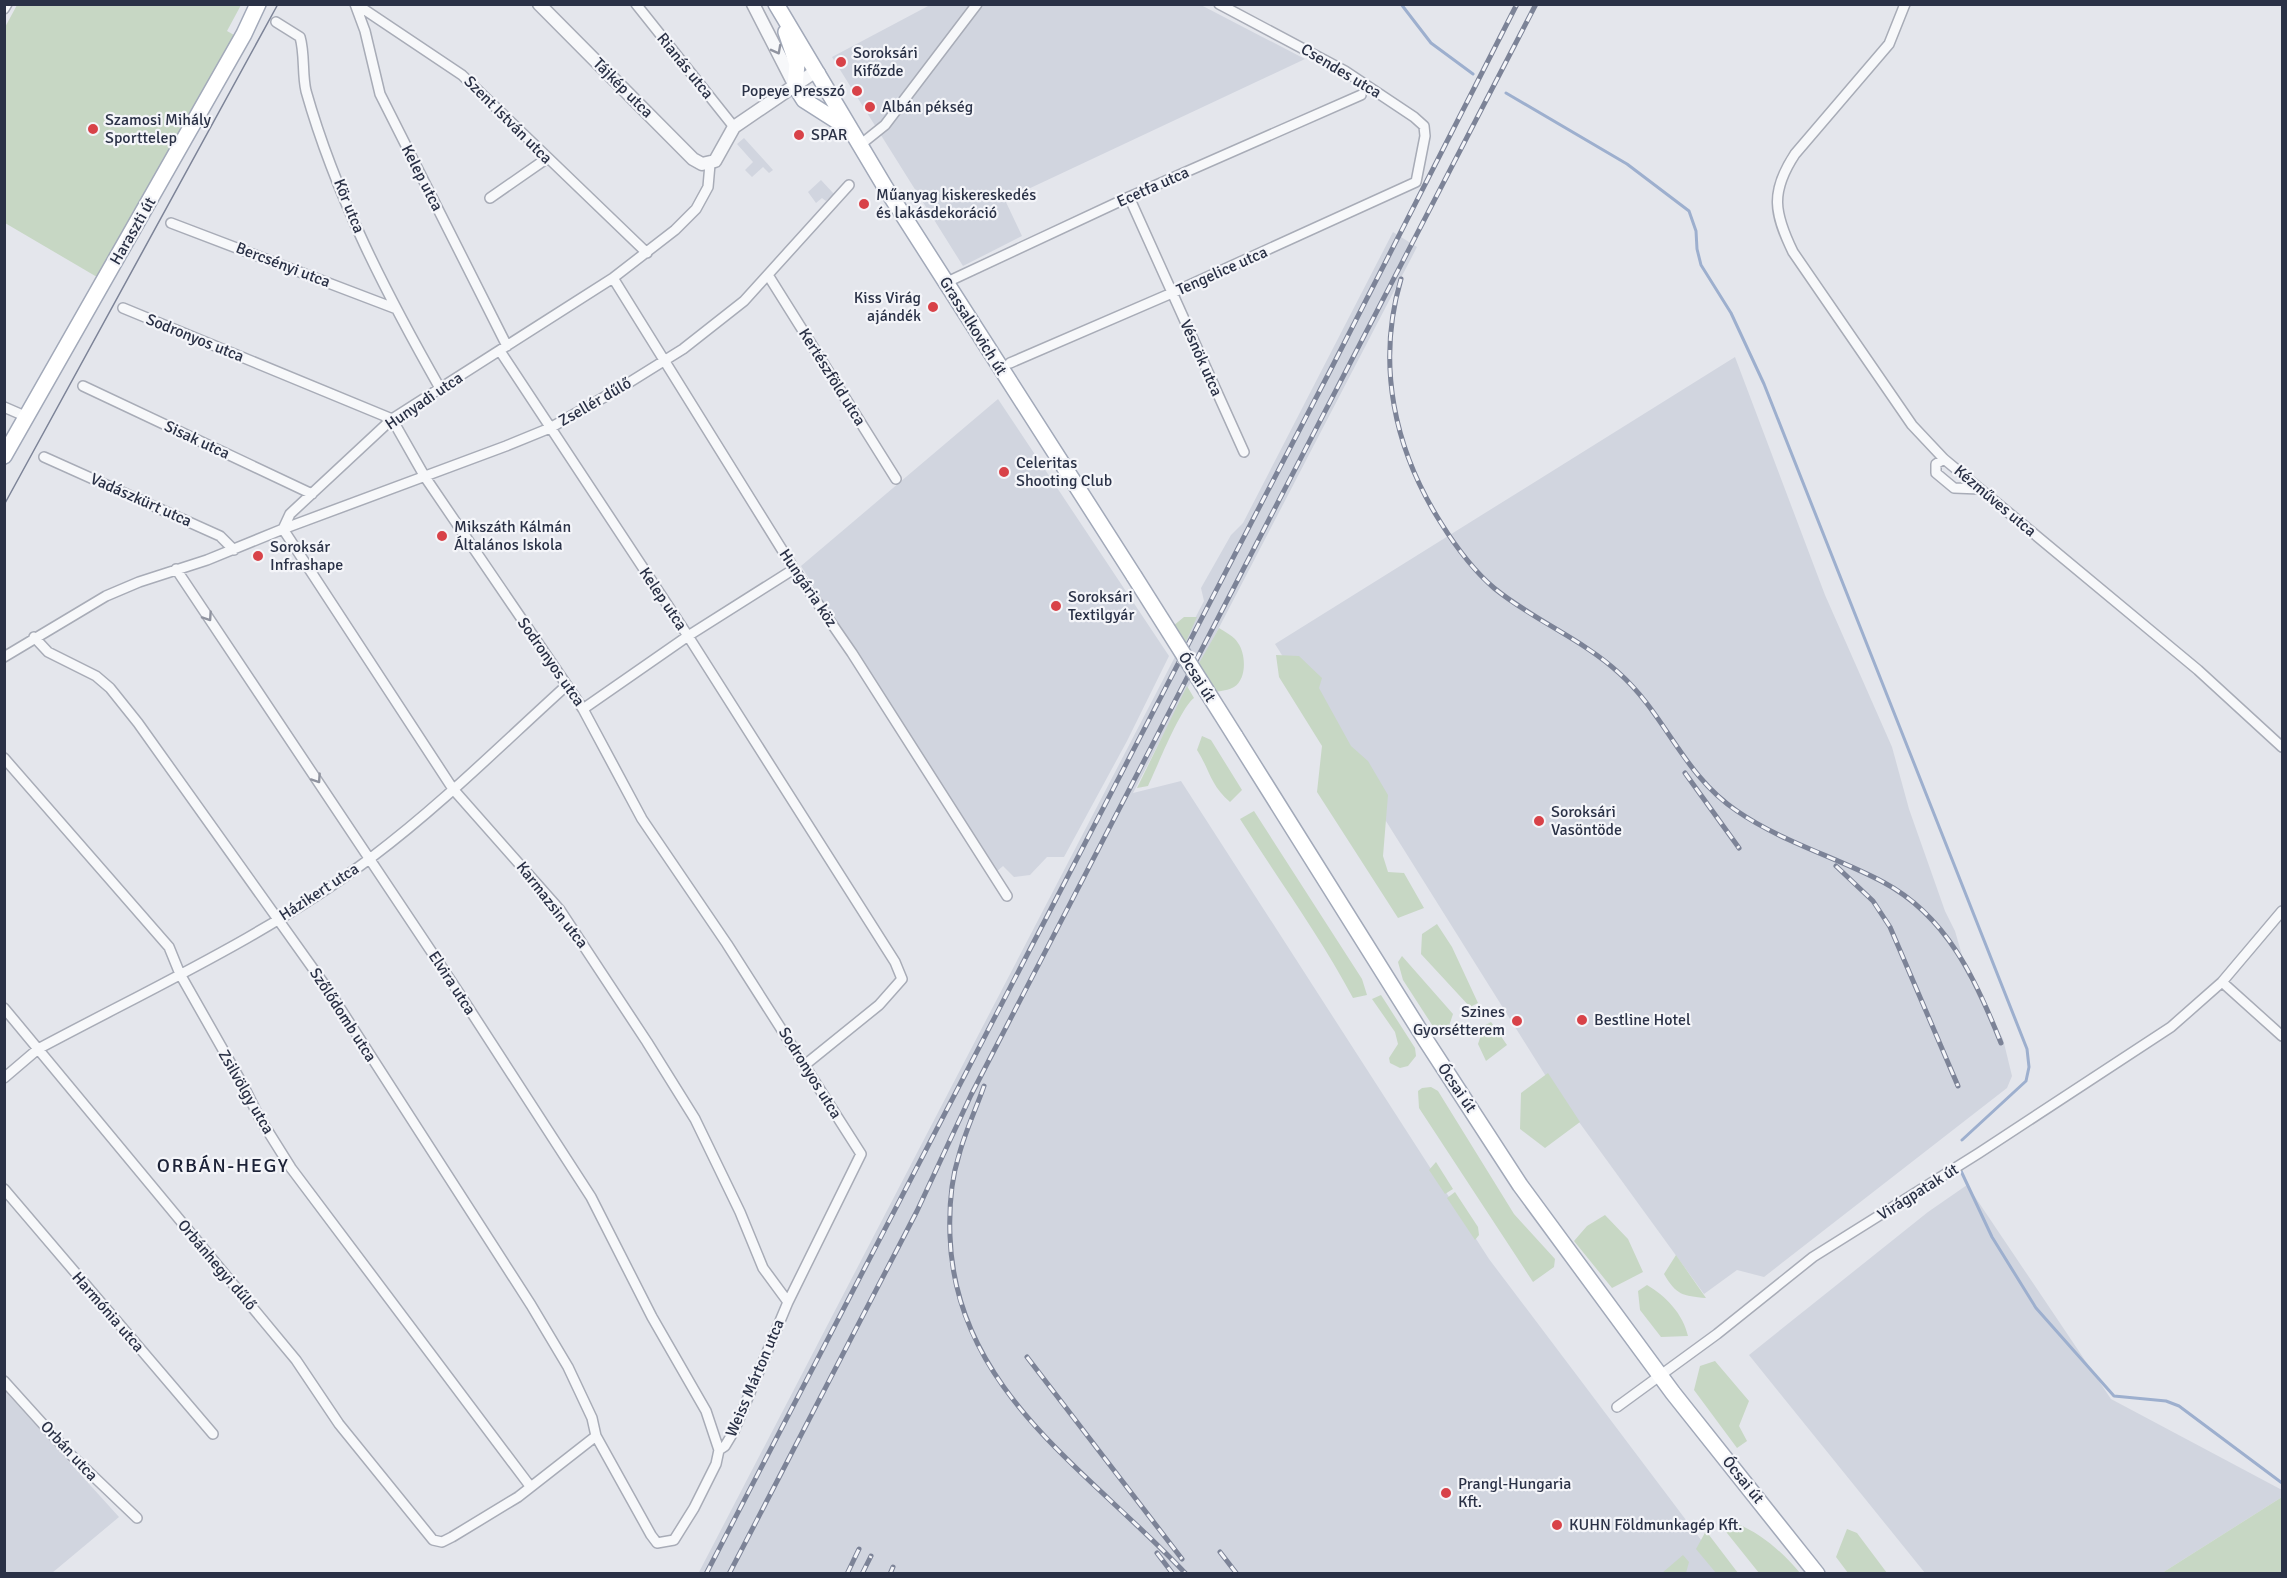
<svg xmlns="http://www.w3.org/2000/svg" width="2287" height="1578" font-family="Signika,sans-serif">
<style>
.built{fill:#d1d5df}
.green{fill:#c7d7c4}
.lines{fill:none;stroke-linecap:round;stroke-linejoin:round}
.stream{stroke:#9dafce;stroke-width:3}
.minor-casing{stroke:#a8acb7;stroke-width:12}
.tertiary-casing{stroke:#a8acb7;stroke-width:15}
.primary-casing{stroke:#a2a9b9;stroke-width:18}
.minor{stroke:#f7f8fa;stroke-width:9}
.tertiary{stroke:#f7f8fa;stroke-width:12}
.primary{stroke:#fff;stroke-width:15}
.tram{stroke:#7c8397;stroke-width:1.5}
.rail-casing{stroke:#7c8397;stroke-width:5}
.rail{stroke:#f4f5f9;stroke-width:3;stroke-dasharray:9;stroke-linecap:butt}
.primary-bridge-casing{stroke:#a2a9b9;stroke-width:18;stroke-linecap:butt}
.primary-bridge{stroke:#fff;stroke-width:15}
.oneway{stroke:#9094a0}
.poi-dot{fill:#d84248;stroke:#f4f5f9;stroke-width:2}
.labels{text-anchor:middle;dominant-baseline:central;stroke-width:4.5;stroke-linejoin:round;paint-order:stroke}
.poi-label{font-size:16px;fill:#2a3146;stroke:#f4f5f9;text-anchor:start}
.street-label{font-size:16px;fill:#2a3146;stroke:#f4f5f9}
.quarter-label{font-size:20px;letter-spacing:1.5px;fill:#1c2237;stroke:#f4f5f9}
</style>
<rect width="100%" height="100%" fill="#e4e6ec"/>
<!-- built -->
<path class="built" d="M1199,4L1305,59L1005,200L1022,236L963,266L832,57L930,5Z
M744,138L773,170L769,173L763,167L752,177L745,170L753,162L737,144Z
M821,180L834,194L826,201L822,198L816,203L808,192Z
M1393,232L1417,247L1133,793L1181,781L1489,1259L1726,1573L698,1574L1204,601L1201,588L1231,535L1243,523Z
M1735,357L1825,595L1892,747L1909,809L1945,911L1955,931L1969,979L2003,1039L2012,1076L2007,1088L1764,1277L1737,1270L1704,1294L1547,1078L1275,644Z
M998,399L1169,656L1127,741L1064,857H1047L1030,875L1014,877L1003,866L996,872L986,856L801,566Z
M1967,1185L2111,1399L2282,1490V1497L2162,1573H1925L1749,1355L1928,1212Z
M4,1390L119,1517L52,1573H5Z"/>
<!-- green -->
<path class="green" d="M17,5H241L227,31L234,35L97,277L5,223L4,29Z
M1184,617H1197L1184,646L1173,626Z
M1219,628C1225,632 1234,636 1238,643C1246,654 1247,679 1234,687C1229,690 1221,691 1215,692L1198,665Z
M1276,655L1299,656L1322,678L1319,688L1351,746L1368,761L1388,795L1383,856L1388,872L1404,873L1424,908L1398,918L1317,792L1322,746L1279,677Z
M1187,686L1194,698C1181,707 1157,767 1148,786L1137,788Z
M1202,736L1211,740L1242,790L1230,802C1210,785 1210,770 1197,750Z
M1254,811L1362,979L1367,995L1353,998C1320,936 1278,879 1240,819Z
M1437,924L1452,947L1478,1003L1470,1007L1421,954L1422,934Z
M1402,956L1453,1014L1447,1032L1436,1031L1403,980L1398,962Z
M1381,995L1415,1048L1416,1056L1408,1066L1400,1068L1390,1063L1389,1058L1398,1044L1395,1032L1372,999Z
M1491,1022L1507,1045L1486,1061L1478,1044L1484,1026Z
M1548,1073L1580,1122L1545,1148L1520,1129L1521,1093Z
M1431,1087L1438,1091L1514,1214L1555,1259L1554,1267L1533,1282L1419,1108L1418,1091L1422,1088Z
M1436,1162L1453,1189L1445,1194L1429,1170Z
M1455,1192L1478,1227L1479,1235L1475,1240L1447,1198Z
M1605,1215L1628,1239L1643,1272L1612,1288L1574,1241L1587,1226Z
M1676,1255L1706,1298C1683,1296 1676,1295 1664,1274Z
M1647,1285C1666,1296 1683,1314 1688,1336L1661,1337L1640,1310L1638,1291Z
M1715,1361L1749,1401L1739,1426L1747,1441L1737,1448L1694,1390L1700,1366Z
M2282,1497V1573H2162Z
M1726,1520C1755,1528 1781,1550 1800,1573H1759L1723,1528Z
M1847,1529L1857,1533L1887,1573H1848L1836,1557Z
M1706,1531L1738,1573H1716L1696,1549Z
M1683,1555L1689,1562L1686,1573H1662Z"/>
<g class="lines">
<!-- stream -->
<path class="stream" d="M1401,4L1431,43L1473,74
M1506,93L1627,164L1689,211L1696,231L1697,249L1701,265L1731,313L1764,384L2027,1049L2029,1067L2026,1081L1962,1140
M1961,1171L1992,1237L2036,1308L2114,1396L2166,1401L2179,1406L2282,1483"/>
<defs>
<path id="minor" d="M355,4L365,31L380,94L507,346
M356,4L462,75L647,253
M636,4L734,127
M1905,4L1889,44L1795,154C1770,192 1774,213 1793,252L1912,425L1944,459L2198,670L2282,747
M4,9L7,4
M276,22L300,37C305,54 302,74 306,91C336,197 387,295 441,390
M860,145L885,125L977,4
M1129,197L1244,452
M490,198L546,159
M171,223L394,308
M768,275L896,479
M613,278L794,569L852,653L1007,896
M945,283L1129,197L1361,95
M123,308L392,419L425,477L583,709L642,819L727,944L861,1154L788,1302L734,1431L725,1446L719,1450
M500,351L688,636L895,962L902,979L879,1005L806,1064
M1010,363L1172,293L1416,182L1425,136L1424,126L1414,117L1345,71L1219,4
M83,386L312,494
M4,407L27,417
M44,457L220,536L234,550
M1944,459L1936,464V473L1954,488L1980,489
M283,529L453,789L560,910L647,1042L695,1119L740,1212L763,1268L788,1302
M283,529L290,514L392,419L613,278L675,230L696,209L708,187L710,164
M34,637L48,652L96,676L110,688L138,723L329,991L531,1305L568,1367L592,1418L596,1436L651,1535L657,1543L674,1540L694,1508L716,1464L719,1450L706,1411L652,1317L591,1197L457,990L176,569
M4,657L106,596L139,582L207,560L283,529L506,446L550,428L622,387L683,349L744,301L849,185
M583,709L688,636L794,569
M4,758L169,947L180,974L243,1085L259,1117L291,1168L530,1486
M2222,982L2282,1036
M4,1008L296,1360L339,1424L433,1540L442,1542L452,1537L518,1497L596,1436
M4,1078L38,1049C150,989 270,934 372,857C441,805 502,744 566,686
M4,1189L213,1434
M4,1381L69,1453L137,1518
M1617,1407L1717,1334L1813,1257L1979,1153L2171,1027L2222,982L2282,911"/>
<path id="tertiary" d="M539,4L693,159L702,164L715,161L734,127L813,73H819
M753,4L795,86"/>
<path id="primary" d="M776,4L885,187L1134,576
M786,32L797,64L795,86L804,100L851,130
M4,456L244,34L258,4
M1235,736L1425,1039L1520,1185L1673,1393L1817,1574"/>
</defs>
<!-- minor casing -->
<use href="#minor" class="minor-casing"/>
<!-- tertiary casing -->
<use href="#tertiary" class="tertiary-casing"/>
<!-- primary casing -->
<use href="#primary" class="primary-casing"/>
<!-- minor -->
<use href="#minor" class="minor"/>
<!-- tertiary -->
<use href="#tertiary" class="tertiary"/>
<!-- primary -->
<use href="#primary" class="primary"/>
<!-- tram -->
<path class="tram" d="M4,505L278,4"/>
<defs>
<path id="rail" d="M1401,279C1376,364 1394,449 1441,523C1456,547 1473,570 1494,588C1533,620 1582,639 1619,673C1666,715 1683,775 1737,811C1782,842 1836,857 1883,882C1947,916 1976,980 2001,1043
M1685,773L1739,848
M1836,866L1873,901L1890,927L1958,1086
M984,1086C976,1109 965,1132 959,1155C951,1180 949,1210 950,1236C955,1391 1090,1471 1186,1574
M1027,1357L1182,1559
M1220,1552L1237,1574
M1157,1553L1173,1574
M706,1574L1332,367L1517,4
M729,1574L917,1211L971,1095L1536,4
M847,1574L859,1549
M862,1574L871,1556
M890,1574L893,1567"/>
</defs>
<!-- rail casing -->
<use href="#rail" class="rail-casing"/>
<!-- rail -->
<use href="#rail" class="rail"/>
<defs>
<path id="primary-bridge" d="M1134,576L1235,736"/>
</defs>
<!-- primary-bridge casing -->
<use href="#primary-bridge" class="primary-bridge-casing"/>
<!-- primary-bridge -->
<use href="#primary-bridge" class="primary-bridge"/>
</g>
<!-- one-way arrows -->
<defs><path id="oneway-chevron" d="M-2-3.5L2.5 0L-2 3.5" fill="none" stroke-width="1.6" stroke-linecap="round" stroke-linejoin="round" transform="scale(1.5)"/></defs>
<g class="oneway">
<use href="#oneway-chevron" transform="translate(777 50) rotate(62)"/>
<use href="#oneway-chevron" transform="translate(208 617) rotate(56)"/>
<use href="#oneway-chevron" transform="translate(317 779) rotate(56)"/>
</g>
<!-- markers -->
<g class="poi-dot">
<circle cx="841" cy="62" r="6"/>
<circle cx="857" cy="91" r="6"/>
<circle cx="870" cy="107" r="6"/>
<circle cx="93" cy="129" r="6"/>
<circle cx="799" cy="135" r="6"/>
<circle cx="864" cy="204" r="6"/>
<circle cx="933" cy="307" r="6"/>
<circle cx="1004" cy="472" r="6"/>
<circle cx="442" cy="536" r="6"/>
<circle cx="258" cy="556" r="6"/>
<circle cx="1056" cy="606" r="6"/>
<circle cx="1539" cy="821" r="6"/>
<circle cx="1582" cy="1020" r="6"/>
<circle cx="1517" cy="1021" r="6"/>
<circle cx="1446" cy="1493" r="6"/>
<circle cx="1557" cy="1525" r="6"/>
</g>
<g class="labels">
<!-- poi labels -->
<g class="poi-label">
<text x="853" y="53">Soroksári<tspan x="853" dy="18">Kifőzde</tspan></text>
<text x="845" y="91" text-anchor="end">Popeye Presszó</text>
<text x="882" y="107">Albán pékség</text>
<text x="105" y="120">Szamosi Mihály<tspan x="105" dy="18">Sporttelep</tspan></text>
<text x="811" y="135">SPAR</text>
<text x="876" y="195">Műanyag kiskereskedés<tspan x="876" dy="18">és lakásdekoráció</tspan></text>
<text x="921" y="298" text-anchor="end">Kiss Virág<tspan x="921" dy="18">ajándék</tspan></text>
<text x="1016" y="463">Celeritas<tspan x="1016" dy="18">Shooting Club</tspan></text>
<text x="454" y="527">Mikszáth Kálmán<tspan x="454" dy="18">Általános Iskola</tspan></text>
<text x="270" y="547">Soroksár<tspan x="270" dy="18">Infrashape</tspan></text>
<text x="1068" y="597">Soroksári<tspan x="1068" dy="18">Textilgyár</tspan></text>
<text x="1551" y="812">Soroksári<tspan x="1551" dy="18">Vasöntöde</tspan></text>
<text x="1505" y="1012" text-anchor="end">Szines<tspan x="1505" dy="18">Gyorsétterem</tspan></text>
<text x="1594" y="1020">Bestline Hotel</text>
<text x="1458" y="1484">Prangl-Hungaria<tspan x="1458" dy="18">Kft.</tspan></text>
<text x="1569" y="1525">KUHN Földmunkagép Kft.</text>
</g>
<!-- street labels -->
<g class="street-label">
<text transform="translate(685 66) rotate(51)">Rianás utca</text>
<text transform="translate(1341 71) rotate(31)">Csendes utca</text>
<text transform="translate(623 88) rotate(45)">Tájkép utca</text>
<text transform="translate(508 120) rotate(45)">Szent István utca</text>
<text transform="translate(422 178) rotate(63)">Kelep utca</text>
<text transform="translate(1153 187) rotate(-24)">Ecetfa utca</text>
<text transform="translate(349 206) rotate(68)">Kör utca</text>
<text transform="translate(133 231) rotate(-60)">Haraszti út</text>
<text transform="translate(283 265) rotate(21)">Bercsényi utca</text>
<text transform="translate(1222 271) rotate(-24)">Tengelice utca</text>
<text transform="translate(973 326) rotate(58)">Grassalkovich út</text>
<text transform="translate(195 338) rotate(22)">Sodronyos utca</text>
<text transform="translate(1201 358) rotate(66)">Vésnök utca</text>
<text transform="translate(832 377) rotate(58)">Kertészföld utca</text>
<text transform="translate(424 401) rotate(-34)">Hunyadi utca</text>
<text transform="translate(595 402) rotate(-30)">Zsellér dűlő</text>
<text transform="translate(197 440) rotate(25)">Sisak utca</text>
<text transform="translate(141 500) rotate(24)">Vadászkürt utca</text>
<text transform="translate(1995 501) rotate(40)">Kézműves utca</text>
<text transform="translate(808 588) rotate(56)">Hungária köz</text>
<text transform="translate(663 599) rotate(56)">Kelep utca</text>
<text transform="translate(551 662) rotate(55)">Sodronyos utca</text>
<text transform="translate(1197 677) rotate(58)">Ócsai út</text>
<text transform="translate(319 892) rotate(-33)">Házikert utca</text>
<text transform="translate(552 905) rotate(52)">Karmazsin utca</text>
<text transform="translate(452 983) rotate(57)">Elvira utca</text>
<text transform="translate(343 1015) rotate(57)">Szőlődomb utca</text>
<text transform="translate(810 1073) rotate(58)">Sodronyos utca</text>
<text transform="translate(1457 1088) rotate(56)">Ócsai út</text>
<text transform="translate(246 1092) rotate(60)">Zsilvölgy utca</text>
<text transform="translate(1918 1192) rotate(-32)">Virágpatak út</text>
<text transform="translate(217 1265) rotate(50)">Orbánhegyi dűlő</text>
<text transform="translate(108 1312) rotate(49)">Harmónia utca</text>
<text transform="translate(755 1378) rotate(-67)">Weiss Márton utca</text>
<text transform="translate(69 1451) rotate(47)">Orbán utca</text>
<text transform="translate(1743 1480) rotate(51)">Ócsai út</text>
</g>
<!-- quarter labels -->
<g class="quarter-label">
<text x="223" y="1165">ORBÁN-HEGY</text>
</g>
</g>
<!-- border -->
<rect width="2287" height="1578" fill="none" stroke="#2a3146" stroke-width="12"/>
</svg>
